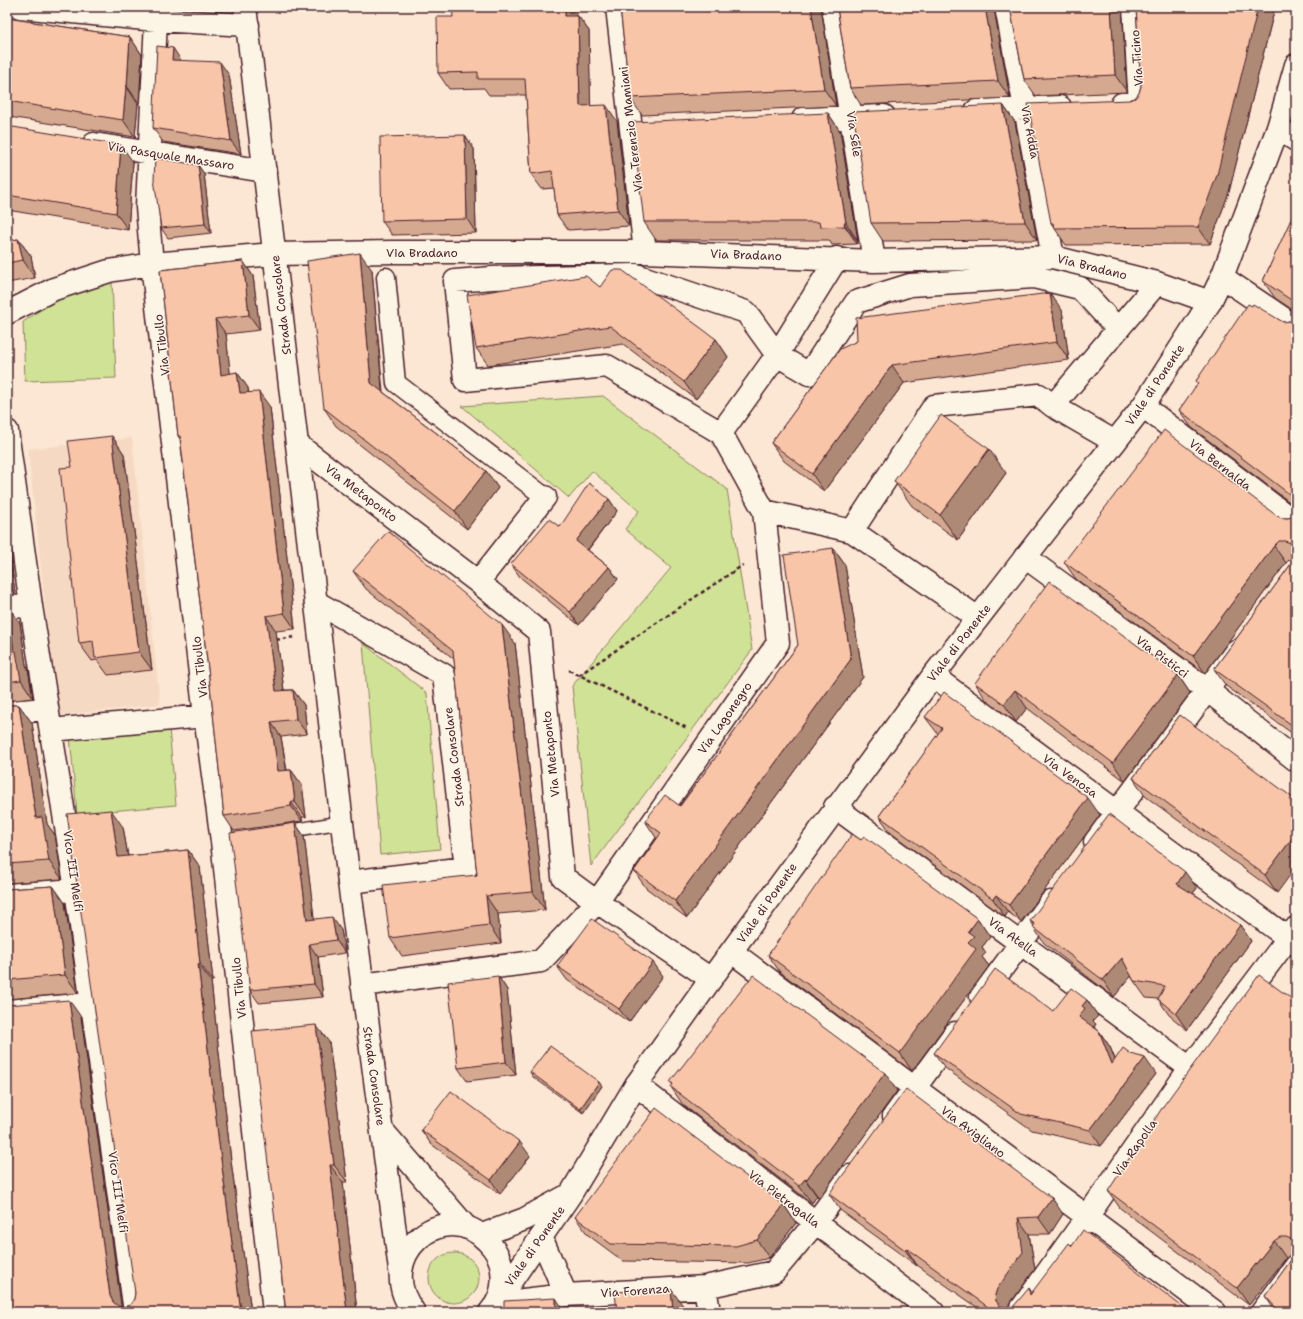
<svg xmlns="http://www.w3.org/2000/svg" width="1303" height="1319" font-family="'Shantell Sans',sans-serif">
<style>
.built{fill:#f6d9c3}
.green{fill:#d0e296;stroke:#8d8060}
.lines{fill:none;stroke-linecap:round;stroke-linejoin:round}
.service-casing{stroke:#4a1f2b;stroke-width:15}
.pedestrian-casing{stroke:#4a1f2b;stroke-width:21}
.minor-casing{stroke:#4a1f2b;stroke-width:25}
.tertiary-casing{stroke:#4a1f2b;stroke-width:25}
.secondary-casing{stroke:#4a1f2b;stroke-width:25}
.path{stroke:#4a1f2b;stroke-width:2.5;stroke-dasharray:4 3;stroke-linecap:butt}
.service{stroke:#fcf5e5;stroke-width:12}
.pedestrian{stroke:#fcf5e5;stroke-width:18}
.minor{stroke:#fcf5e5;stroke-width:22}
.tertiary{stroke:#fcf5e5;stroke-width:22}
.secondary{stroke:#fcf5e5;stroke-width:22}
.wall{fill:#d5a990;stroke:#4a1f2b}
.shaded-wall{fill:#ae8a76;stroke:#4a1f2b}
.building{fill:#f8c5a8;stroke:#4a1f2b}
.labels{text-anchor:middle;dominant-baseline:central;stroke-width:3;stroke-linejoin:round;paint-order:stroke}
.street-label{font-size:12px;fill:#4a1f2b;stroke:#fcf5e5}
</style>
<rect width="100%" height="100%" fill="#fbe7d3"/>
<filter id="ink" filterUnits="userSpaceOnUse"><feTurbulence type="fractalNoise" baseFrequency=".025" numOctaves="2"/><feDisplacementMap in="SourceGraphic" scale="8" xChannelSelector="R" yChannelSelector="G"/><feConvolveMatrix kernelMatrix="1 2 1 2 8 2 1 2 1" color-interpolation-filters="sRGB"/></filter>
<g filter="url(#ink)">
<!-- built -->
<path class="built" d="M132,438L160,704L57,716L28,449Z"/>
<!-- green -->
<path class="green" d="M112,282L116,378L25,381L23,322L57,299Z
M603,396L727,489L752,650L591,866L572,686L671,568L625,529L639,511L592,471L569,498L462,406Z
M363,643L427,693L440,849L380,855Z
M169,728L176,805L77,814L70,736Z
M429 1278a25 25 0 1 1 50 0a25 25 0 1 1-50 0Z"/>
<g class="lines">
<defs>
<path id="service" d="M283,832L343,822"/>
<path id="pedestrian" d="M386,277L396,383L545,497"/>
<path id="minor" d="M20,7L156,20L248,25
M617,7L645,252
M833,7L874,261
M1006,7L1053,257
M156,20L147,207L152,264L205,716L222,841L274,1312
M1122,104H1140L1134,7
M976,111L1060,107
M803,119L884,116
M1278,128L1296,140
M94,144L265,171
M1222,277L1296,327
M7,313L54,289L109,271L152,264L275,254L392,252H645L874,261L1053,257L1157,283L1210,302
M1053,406L1157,283
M1143,406L1296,523
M7,431L31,606L76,890L135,1312
M721,433L777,355L837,258
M298,445L478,582L539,632L563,877L597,902L541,961L362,985
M852,531L934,406L1039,395L1053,406L1115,442
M1025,557L1207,690L1296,760
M478,582L545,497
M316,602L444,675L466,868L349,882
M7,607L31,606
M978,618L852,531L764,511L721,433L607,366L465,380L455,281L492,278L636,275L746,312L777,355L809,374L856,302L910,285L1034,277L1080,288L1117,328
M933,676L1296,944
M7,712L47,709
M51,730L205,716
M835,807L1190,1068
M1095,842L1236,651
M7,895L76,890
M732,952L1215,1312
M711,979L597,902L778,643L764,511
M981,997L1051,902
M7,1011L91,1004
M636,1085L933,1312
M894,1116L955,1033
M541,1237L566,1295
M705,1287L709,1312
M497,1303L566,1295L705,1287L774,1272L816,1222L850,1176
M1019,1312L1087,1217L1190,1068L1296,928
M1262,1312L1296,1266"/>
<path id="tertiary" d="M245,7L349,882L400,1270
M382,1130L466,1227"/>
<path id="secondary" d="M482,1235L525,1219L565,1197
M500,1297L570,1195L636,1085L711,979L933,676L1143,406L1210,302L1222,277L1278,128L1296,65
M414,1312C371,1258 443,1195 487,1241C495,1249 501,1258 502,1270C504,1285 501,1300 490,1312"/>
</defs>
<!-- service casing -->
<use href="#service" class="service-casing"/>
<!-- pedestrian casing -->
<use href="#pedestrian" class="pedestrian-casing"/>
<!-- minor casing -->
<use href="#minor" class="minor-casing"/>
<!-- tertiary casing -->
<use href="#tertiary" class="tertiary-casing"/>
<!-- secondary casing -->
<use href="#secondary" class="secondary-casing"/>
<!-- path -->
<path class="path" d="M272,7H288
M276,640L294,637
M569,670L687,728
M579,675L743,565"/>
<!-- service -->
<use href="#service" class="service"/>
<!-- pedestrian -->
<use href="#pedestrian" class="pedestrian"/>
<!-- minor -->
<use href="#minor" class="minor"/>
<!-- tertiary -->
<use href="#tertiary" class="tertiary"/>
<!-- secondary -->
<use href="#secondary" class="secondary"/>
</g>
<!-- wall -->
<path class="wall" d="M620,7H821L836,106L642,115L630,98Z
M837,7H994V9L1010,98L861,105L850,88Z
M1010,7H1122L1127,92L1036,96L1024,79Z
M1136,7H1275L1229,192L1210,244L1066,245L1051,223L1129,100L1135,98L1139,93L1141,86Z
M578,16L589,31L590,105L617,121L629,226L568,230L557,215L554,188L542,189L531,174L526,95H489L484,88L449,89L438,73L453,17Z
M7,18L130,37L142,55L139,103L138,104L135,137L9,117H7Z
M229,75L241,154L163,142L153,128Z
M1003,105L1015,122L1037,240L883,241L871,223Z
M828,113L840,131L858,241H857V244L832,245L829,240H656L644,222Z
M7,126L133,162L128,230L7,210Z
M465,135L474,149L476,233L392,235L382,221Z
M198,165L204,174L211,233L168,238L161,228Z
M1296,195V312L1275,298L1263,281L1296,209L1293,206Z
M18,239L31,256L35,278L7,283V241Z
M243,261L253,276L260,330L226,334L230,374L237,372L248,388L249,393L270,407L295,629L276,631L284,690H293L304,705L307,734L281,737L287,770H291L302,785L306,817H302V821L234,831L224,816L210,685L180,439L178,436L160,270Z
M372,270L383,392L486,471L498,488L467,529L336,426L324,408Z
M600,287L716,339L728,357L696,399L623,344L488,365L476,348Z
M1252,306L1283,322L1290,321L1295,317L1296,312V507L1191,427L1179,410L1198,384L1196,381Z
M1062,310L1069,360L904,383L824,491L784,461L771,443L840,349Z
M112,436L124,454L152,670L108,675L97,660L92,661L79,643L72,467Z
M1006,473L958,540L912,506L894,481Z
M609,499L617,511L588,550L609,567L618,579L579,625L520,577L511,564L560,527Z
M1296,509V736L1226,686L1214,669L1294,560L1295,558H1291L1286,563L1205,673L1076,579L1064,562L1277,516L1282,518H1289L1294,513Z
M7,529L15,594L7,596Z
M833,548L845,565L863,677L687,918L646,888L634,871L657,839L645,821L680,806L798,645Z
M353,571L515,643L545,910L498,914L501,943L402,956L390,938L477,875L454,659L366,589Z
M7,605L20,623L26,665L28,669L33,698L7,701Z
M1178,675L1190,693L1125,781L1027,708L1016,722L987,701L975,683Z
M7,705H19L32,723L47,824L55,835L62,879L7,883Z
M1180,715L1277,893L1145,796L1133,778Z
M925,717L1100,815L1021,922L1008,912L1005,917L891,833L879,816L938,734Z
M295,823L304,836L314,919L341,930L345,953L318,957L323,997L259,1003L250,990Z
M123,827L128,856L188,850L200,867L213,981H211L231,1161L251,1312H7L81,1017L122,1306L124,1307L130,1305L134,1299L135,1293Z
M861,840L978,919L990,937L982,947L986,953L982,957L989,966L912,1071L780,972L768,955Z
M53,886L65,903L78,993L7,999V889Z
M1197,888L1193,893L1240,925L1251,941L1187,1030L1169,1015L1158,999L1146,998L1134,981L1131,976L1114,997L1044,943L1033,927L1034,926L1030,921Z
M557,966L663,976L629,1022L567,980Z
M498,976L507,990L516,1075L467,1081L458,1068Z
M1087,1000L1098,1016L1093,1021L1096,1024L1094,1027L1099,1031L1110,1047L1115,1059L1156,1074L1101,1146L1032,1130L945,1068L934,1053Z
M1296,1002V1312H1276L1265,1296L1294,1256L1295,1254H1291L1286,1258L1249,1305L1120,1208L1108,1191Z
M329,1042L347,1182H343L357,1312H286Z
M530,1072L602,1086L583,1113L533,1077Z
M670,1082L897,1091L819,1198L817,1196L812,1203L683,1105L671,1087L673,1085Z
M421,1130L530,1156L500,1194L431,1144Z
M829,1194L1063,1214L1050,1234H1029L1035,1269L1009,1305L1008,1308L1013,1307L1032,1293L1072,1246L1189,1312H984L917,1265V1266L840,1210Z
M784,1205L796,1223L769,1258L748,1263L623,1261L588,1235L575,1217Z"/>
<!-- shaded-wall -->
<path class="shaded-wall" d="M565,7H576V32L565,16Z
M811,7H821L836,106L824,89Z
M985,7H994V9L1010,98L998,81Z
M1111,7H1122L1127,92L1115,75Z
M1258,7H1275L1229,192L1210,244L1198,227Z
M578,16L589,31L591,122L580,106Z
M130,37L142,55L139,103L127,86Z
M173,48L182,62L172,60Z
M220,62L229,75L241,154L231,141Z
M126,86L138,104L135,137L123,120Z
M606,105L617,121L629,226L618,210Z
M1003,105L1015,122L1037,240L1025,222Z
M828,113L840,131L858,241L846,223Z
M465,135L474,149L476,233L467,219Z
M121,145L133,162L128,230L116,213Z
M198,165L204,174L211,233L205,224Z
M844,223L857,241V244L845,226Z
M18,239L31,256L35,278L23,260Z
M360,253L372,270L383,401L371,383Z
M243,261L253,276L260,330L249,315Z
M1050,293L1062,310L1069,360L1057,342Z
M215,319L226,334L232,390L221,375Z
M716,339L728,357L696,399L684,382Z
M892,365L904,383L824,491L812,474Z
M237,372L248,388L250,409L240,393Z
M259,392L270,407L295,629L284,613Z
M112,436L124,454L152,670L139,652Z
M989,449L1006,473L958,540L940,515Z
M486,471L498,488L467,529L455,511Z
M609,499L617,511L585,553L576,541Z
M7,529L15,594L7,582Z
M1274,546L1286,563L1205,673L1193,656Z
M833,548L845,565L863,677L687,918L675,901L851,659Z
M609,567L618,579L579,625L570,612Z
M7,605L20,623L26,665L28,669L33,698L21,680L14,651L7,609Z
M266,616L276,631L286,706L276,691Z
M502,625L515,643L545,910L533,892Z
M1178,675L1190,693L1125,781L1113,763Z
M293,690L304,705L307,734L296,719Z
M1015,690L1027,708L1016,722L1004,704Z
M19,705L32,723L47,824L55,835L62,879L49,861L36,818Z
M271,722L281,737L289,786L278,771Z
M291,770L302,785L306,817L295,802Z
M1088,798L1100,815L1021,922L1009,905Z
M291,802L302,817V821L291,806Z
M111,810L123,827L131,875L118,857Z
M295,823L304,836L316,933L307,920Z
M1296,833V867L1277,893L1265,875Z
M188,850L200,867L213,981L200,964Z
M1185,872L1197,888L1188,900L1177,884Z
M53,886L65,903L78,993L65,975Z
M996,895L1008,912L1005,917L993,899Z
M486,896L498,914L501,943L489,925Z
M332,917L341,930L345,953L336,940Z
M978,919L990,937L982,947L986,953L982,957L989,966L912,1071L900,1053L968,942V932Z
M1240,925L1251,941L1187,1030L1176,1014Z
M309,944L318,957L323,997L314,984Z
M1122,958L1133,974L1114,997L1103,980Z
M653,962L663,976L629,1022L619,1009Z
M198,964L211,981L231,1161L251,1312H241L219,1144Z
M498,976L507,990L516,1075L506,1062Z
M69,1000L81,1017L122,1312L113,1302L110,1296Z
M1087,1000L1098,1016L1093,1021L1096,1024L1090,1032L1079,1017L1082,1006Z
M316,1025L329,1042L347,1182L334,1165Z
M1099,1031L1110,1047L1123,1080L1112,1064Z
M1145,1058L1156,1074L1101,1146L1090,1130Z
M885,1073L897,1091L819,1198L806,1180Z
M599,1082L602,1086L583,1113L580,1109Z
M520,1142L530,1156L500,1194L491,1180Z
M330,1165L343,1182L357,1312H347Z
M805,1179L817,1196L812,1203L799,1186Z
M1052,1198L1063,1214L1050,1234L1038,1217Z
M784,1205L796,1223L769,1258L757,1240Z
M1018,1218L1029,1234L1035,1269L1009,1305L1007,1311L1004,1312L996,1301L995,1295Z
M1274,1241L1286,1258L1249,1305L1237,1288Z
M906,1248L917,1265V1266L905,1250Z
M1029,1288L1040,1304L1030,1295Z
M671,1289L684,1307V1312H673Z
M556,1298L565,1312H556Z"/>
<!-- building -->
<path class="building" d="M452,7H565V16H578L580,106L606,105L618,210L557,215L552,171L531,174L525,79H478V72L438,73L437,17H453Z
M620,7H811L824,89L630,98Z
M837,7H985L998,81L850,88Z
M1010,7H1111L1115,75L1024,79Z
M1136,7H1258L1217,175L1198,227L1054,228L1053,223H1051L1028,104L1129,100L1135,98L1139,93L1141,86Z
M7,18L130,37L127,86H126L123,120L7,101Z
M157,46L173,48L172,60L220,62L231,141L153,128Z
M1003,105L1025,222L871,223L853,112Z
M828,113L846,223H844L845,226L820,227L819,222H644L632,122Z
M7,126L121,145L116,213L7,195Z
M465,135L467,219L382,221L380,137Z
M155,158L198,165L205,224L161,228L154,179Z
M1296,195V208L1293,206Z
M1296,208V308L1295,304L1291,300L1263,281Z
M18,239L23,260L7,263V241Z
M360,253L371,383L486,471L455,511L324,408L307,261Z
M243,261L249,315L215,319L221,375L237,372L240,393L259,392L284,613L266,616L276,691L293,690L296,719L271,722L278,771L291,770L295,802H291V806L224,816L210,685L180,436H178L160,270Z
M612,270H622L716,339L684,382L610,326L476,348L467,295L586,276L600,287Z
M1050,293L1057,342L892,365L812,474L771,443L840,349L857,341L856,318Z
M1248,304L1252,306L1253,304L1283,322L1290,321L1295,317L1296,312V504V502L1292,496L1179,410L1198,383L1196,381Z
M941,415L989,449L940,515L894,481Z
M1164,430L1277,516L1282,518H1289L1294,513L1296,509V551V548L1291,543L1285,541H1279L1274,546L1193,656L1064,562Z
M112,436L139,652L95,658L93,641L79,643L60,468L72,467L68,441Z
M589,483L609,499L576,541L609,567L570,612L511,564L549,519L560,527Z
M388,531L502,625L533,892L486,896L489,925L390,938L383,885L477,875L453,651L353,571Z
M833,548L851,659L675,901L634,871L661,833L645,821L665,795L680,806L798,645L784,555Z
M1296,556V728L1214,669L1294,560Z
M1049,581L1178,675L1113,763L1015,690L1004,704L975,683Z
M7,606H8L14,651H16L21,680L7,682Z
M944,692L1088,798L1009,905L996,895L993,899L879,816L942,728L925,717Z
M7,705H19L36,818L42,817L49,861L7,864Z
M1180,715L1296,800V833L1265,875L1133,778Z
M111,810L118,857L188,850L200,964H198L219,1144L241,1312H7V1005L69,1000L110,1296L113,1302L118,1306L124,1307L130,1305L134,1299L135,1293L67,814Z
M1109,814L1185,872L1177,884L1210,904L1240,925L1176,1014L1158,999L1165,986L1134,981L1122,958L1103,980L1033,927L1035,924L1030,921Z
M295,823L307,920L332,917L336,940L309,944L314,984L250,990L230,833Z
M852,834L861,840L864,836L978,919L968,932L974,936L968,942L976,949L900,1053L768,955Z
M53,886L65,975L7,980V889Z
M592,919L653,962L619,1009L557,966Z
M995,969L1053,1011L1071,988L1087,1000L1082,1006L1085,1008L1079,1017L1099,1031L1112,1064L1123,1048L1131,1054L1145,1058L1090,1130L1021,1114L934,1053Z
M753,975L885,1073L806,1180L805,1179L799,1186L671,1087L673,1084L670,1082Z
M1259,975L1296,1002V1247V1244L1291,1239L1286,1237H1280L1274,1241L1237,1288L1108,1191L1164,1105Z
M498,976L506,1062L458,1068L448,982Z
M316,1025L334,1165H330L347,1312H286L252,1031Z
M550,1046L599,1082L580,1109L530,1072Z
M906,1089L1052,1198L1038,1217L1018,1218L1023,1252L997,1289L995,1295L996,1301L1000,1306L1007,1308L1013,1307L1029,1288L1030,1295L1069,1243L1072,1246L1083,1230L1189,1312H995L906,1248L905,1250L829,1194Z
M451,1091L520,1142L491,1180L421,1130Z
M656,1108L784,1205L757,1240L736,1246L611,1244L575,1217Z
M1296,1252V1309L1288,1312H1280L1265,1296L1294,1256Z
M671,1289L673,1312H617L615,1292Z
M556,1298V1312H504V1301Z"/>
</g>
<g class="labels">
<!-- street labels -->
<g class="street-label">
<text transform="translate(1137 58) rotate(-94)">Via Ticino</text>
<text transform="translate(631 129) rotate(-97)">Via Terenzio Mamiani</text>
<text transform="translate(1030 132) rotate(79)">Via Adda</text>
<text transform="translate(854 134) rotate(81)">Via Sele</text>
<text transform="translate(171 156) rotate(9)">Via Pasquale Massaro</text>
<text x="422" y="253">Via Bradano</text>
<text transform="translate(746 255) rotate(2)">Via Bradano</text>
<text transform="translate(1092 267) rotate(14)">Via Bradano</text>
<text transform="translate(281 305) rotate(-97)">Strada Consolare</text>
<text transform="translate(162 345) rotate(-97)">Via Tibullo</text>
<text transform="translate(1155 385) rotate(-56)">Viale di Ponente</text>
<text transform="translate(1220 465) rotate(38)">Via Bernalda</text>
<text transform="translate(361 493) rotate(37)">Via Metaponto</text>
<text transform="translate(959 643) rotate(-52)">Viale di Ponente</text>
<text transform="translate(1162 657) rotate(36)">Via Pisticci</text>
<text transform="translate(200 667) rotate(-97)">Via Tibullo</text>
<text transform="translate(725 718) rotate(-55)">Via Lagonegro</text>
<text transform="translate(551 754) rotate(-96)">Via Metaponto</text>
<text transform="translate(454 757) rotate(-97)">Strada Consolare</text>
<text transform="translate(1070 776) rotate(36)">Via Venosa</text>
<text transform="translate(73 871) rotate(82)">Vico III Melfi</text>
<text transform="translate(767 903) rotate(-55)">Viale di Ponente</text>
<text transform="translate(1013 937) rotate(36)">Via Atella</text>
<text transform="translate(239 988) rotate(-96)">Via Tibullo</text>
<text transform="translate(374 1076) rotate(82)">Strada Consolare</text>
<text transform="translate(973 1132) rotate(37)">Via Avigliano</text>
<text transform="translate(1135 1148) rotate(-55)">Via Rapolla</text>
<text transform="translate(118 1192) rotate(82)">Vico III Melfi</text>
<text transform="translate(784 1199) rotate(37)">Via Pietragalla</text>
<text transform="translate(535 1246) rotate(-55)">Viale di Ponente</text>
<text transform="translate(635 1291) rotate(-4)">Via Forenza</text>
</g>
</g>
<!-- margin -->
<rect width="1303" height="1319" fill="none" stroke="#fcf5e5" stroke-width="24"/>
<rect x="12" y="12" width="1279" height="1295" fill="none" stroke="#4a1f2b" stroke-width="1.5" filter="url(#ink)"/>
</svg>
